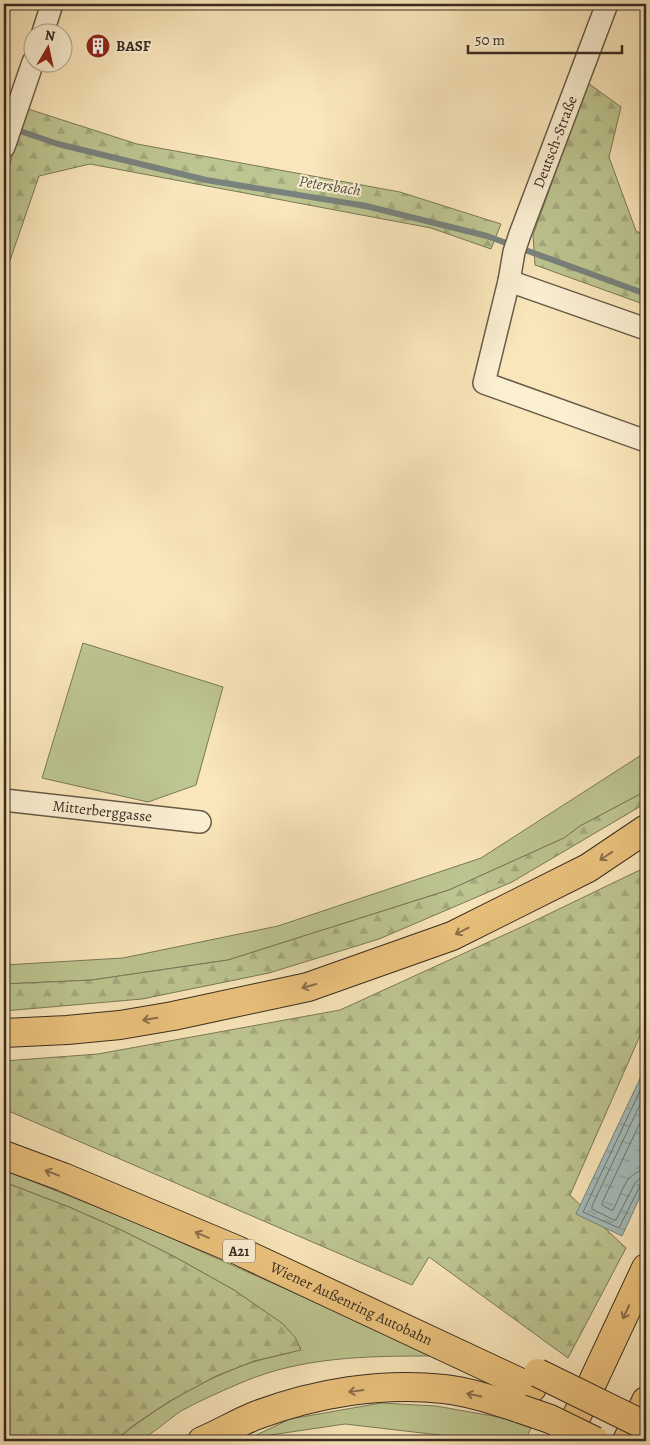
<svg xmlns="http://www.w3.org/2000/svg" width="650" height="1445" font-family="Alegreya,serif">
<style>
.green{fill:#bdc590;stroke:#7a7858}
.forest{fill:url(#forest-firs);stroke:#7a7858}
.water{fill:url(#water-ripples);stroke:#79827d}
.lines{fill:none;stroke-linecap:round;stroke-linejoin:round}
.shore{stroke:#6e746e;stroke-width:1}
.stream{stroke:#79827d;stroke-width:6}
.minor-casing{stroke:#685a47;stroke-width:24}
.motorway-casing{stroke:#382b21;stroke-width:30}
.minor{stroke:#fbefd2;stroke-width:21}
.motorway{stroke:#ecc37d;stroke-width:28}
.motorway-bridge-casing{stroke:#382b21;stroke-width:30;stroke-linecap:butt}
.motorway-bridge{stroke:#ecc37d;stroke-width:28}
.oneway{stroke:#896f4a}
.labels{text-anchor:middle;dominant-baseline:central;stroke-width:4;stroke-linejoin:round;paint-order:stroke}
.shield{fill:#fbefd2;stroke:#726656;stroke-width:1}
.shield-label{font-size:14px;font-weight:bold;fill:#382b21}
.poi-label{font-size:15px;font-weight:bold;fill:#382b21;stroke:#fbefd2;text-anchor:start}
.street-label{font-size:15px;fill:#382b21;stroke:#fbefd2}
.water-label{font-size:16px;font-style:italic;fill:#534f48;stroke:#fbefd2}
</style>
<defs>
<pattern id="forest-firs" width="22" height="20" patternUnits="userSpaceOnUse" patternTransform="scale(1.25)"><rect width="22" height="20" fill="#bdc590"/><path d="M5 1l3.5 6h-7zM16 11l3.5 6h-7z" fill="#a3a97c"/></pattern>
<pattern id="water-ripples" width="26" height="14" patternUnits="userSpaceOnUse" patternTransform="scale(1.25)"><rect width="26" height="14" fill="#a4bcbb"/><path d="M2 4q2-2 4 0t4 0M15 11q2-2 4 0t4 0" fill="none" stroke="#879998"/></pattern>
</defs>
<rect width="100%" height="100%" fill="#f9e6ba"/>
<filter id="stains"><feTurbulence type="fractalNoise" baseFrequency=".004" numOctaves="4"/><feColorMatrix values="0 0 0 0 .2 0 0 0 0 .09 0 0 0 0 .02 0 0 0 .5 -.17"/></filter>
<radialGradient id="worn" r=".72"><stop offset=".6" stop-color="#630" stop-opacity="0"/><stop offset="1" stop-color="#630" stop-opacity=".3"/></radialGradient>
<!-- green -->
<path class="green" d="M83,643L223,687L196,785L148,802L42,778Z
M646,752V791L580,826L564,838L449,890L228,960L92,980L4,984V965L123,958L278,926L481,858Z
M4,1170L142,1225L391,1336L430,1356C366,1356 302,1357 243,1382C222,1391 201,1400 181,1411C172,1417 145,1440 137,1441C130,1443 121,1441 114,1441C156,1408 202,1379 253,1362C268,1357 286,1355 301,1349L283,1324L234,1290L175,1257L121,1230L69,1207L4,1182Z
M381,1403L436,1406L504,1418L531,1428L525,1441H482L448,1436L345,1424L250,1438L290,1419Z"/>
<!-- forest -->
<path class="forest" d="M588,83L621,107L609,157L636,231L646,236V305L535,265L533,235Z
M25,108L137,144L400,192L501,224L491,249L431,228L90,164L39,176L4,278V186Z
M646,791V803L512,882L379,939L269,973L142,999L4,1011V984L92,980L228,960L449,890L564,838L580,826Z
M646,867V1018L639,1038L570,1195L626,1248L568,1358L429,1257L412,1285L4,1109V1061L98,1054L340,1010L528,924Z
M4,1182L69,1207L121,1230L175,1257L234,1290L283,1324L295,1337L301,1350L254,1361L216,1376L168,1402L134,1425L114,1441H4Z"/>
<!-- water -->
<path class="water" d="M646,1066V1184L622,1236L576,1214Z"/>
<g class="lines">
<!-- shore -->
<path class="shore" d="M646,1078L583,1212L619,1228L640,1186L643,1184H646
M646,1092L592,1206V1209L614,1220H616L635,1183L639,1179L646,1177
M646,1110L602,1203V1205L611,1210H613C622,1194 625,1171 646,1170"/>
<!-- stream -->
<path class="stream" d="M14,129L58,144L206,180L366,206L487,236L646,294"/>
<defs>
<g id="minor">
<path d="M607,4L520,234L514,252L509,281L484,383L646,441"/>
<path d="M43,32L52,4"/>
<path d="M4,147L33,62"/>
<path d="M509,281L646,329"/>
<path id="s1" d="M4,800L200,822"/>
</g>
<g id="motorway">
<path d="M4,1033L67,1030L120,1025L173,1016L308,987L452,936L588,868L646,829"/>
<path id="s2" d="M4,1155L63,1177L237,1250L532,1388"/>
<path d="M202,1441C221,1433 239,1422 257,1415C316,1393 382,1382 444,1389C470,1392 496,1401 521,1409"/>
<path d="M565,1441L646,1268"/>
<path d="M627,1441L646,1401"/>
</g>
</defs>
<!-- minor casing -->
<use href="#minor" class="minor-casing"/>
<!-- motorway casing -->
<use href="#motorway" class="motorway-casing"/>
<!-- minor -->
<use href="#minor" class="minor"/>
<!-- motorway -->
<use href="#motorway" class="motorway"/>
<defs>
<path id="motorway-bridge" d="M538,1373L646,1426
M521,1409L550,1419L595,1441"/>
</defs>
<!-- motorway-bridge casing -->
<use href="#motorway-bridge" class="motorway-bridge-casing"/>
<!-- motorway-bridge -->
<use href="#motorway-bridge" class="motorway-bridge"/>
</g>
<!-- one-way arrows -->
<defs><path id="oneway-shaft" d="M-6 0H5M1.5-3L5.5 0L1.5 3" fill="none" stroke-width="1.6" stroke-linecap="round" stroke-linejoin="round" transform="scale(1.25)"/></defs>
<g class="oneway">
<use href="#oneway-shaft" transform="translate(606 856) rotate(146)"/>
<use href="#oneway-shaft" transform="translate(462 931) rotate(153)"/>
<use href="#oneway-shaft" transform="translate(309 986) rotate(164)"/>
<use href="#oneway-shaft" transform="translate(150 1019) rotate(170)"/>
<use href="#oneway-shaft" transform="translate(52 1173) rotate(-159)"/>
<use href="#oneway-shaft" transform="translate(202 1235) rotate(-157)"/>
<use href="#oneway-shaft" transform="translate(626 1312) rotate(115)"/>
<use href="#oneway-shaft" transform="translate(356 1391) rotate(172)"/>
<use href="#oneway-shaft" transform="translate(474 1395) rotate(-168)"/>
</g>
<!-- icons -->
<defs>
<symbol id="building-disc" viewBox="-11 -11 22 22"><circle r="9.5" fill="#8f2418" stroke="#fbefd2"/><path d="M-4-6H4V6H1V3H-1V6H-4ZM-2.5-4.3h1.7v1.8h-1.7ZM.8-4.3h1.7v1.8H.8ZM-2.5-1h1.7V.8h-1.7ZM.8-1h1.7V.8H.8Z" fill="#fff"/></symbol>
</defs>
<g fill-rule="evenodd">
<use href="#building-disc" x="84" y="32" width="28" height="28"/>
</g>
<g class="labels">
<!-- shield labels -->
<rect class="shield" x="223" y="1239.5" width="32" height="23" rx="4"/>
<g class="shield-label">
<text x="239" y="1251">A21</text>
</g>
<!-- poi labels -->
<g class="poi-label">
<text x="116" y="46">BASF</text>
</g>
<!-- street labels -->
<g class="street-label">
<text transform="translate(555 142) rotate(-69)">Deutsch-Straße</text>
<text stroke="none"><textPath href="#s1" startOffset="99">Mitterberggasse</textPath></text>
<text stroke="none"><textPath href="#s2" startOffset="378">Wiener Außenring Autobahn</textPath></text>
</g>
<!-- water labels -->
<g class="water-label">
<text transform="translate(330 186) rotate(9)">Petersbach</text>
</g>
</g>
<!-- margin -->
<rect width="650" height="1445" fill="none" stroke="#f9e6ba" stroke-width="20"/>
<rect x="5" y="5" width="640" height="1435" fill="none" stroke="#382b21" stroke-width="2.5"/>
<rect x="10" y="10" width="630" height="1425" fill="none" stroke="#382b21"/>
<!-- north arrow -->
<g transform="translate(48 48) rotate(9)"><circle r="24" fill="#fbefd2" stroke="#ada18b"/>
<path d="M0-4L9 19L0 12L-9 19Z" fill="#8f2418"/>
<text y="-8" font-size="14" font-weight="bold" text-anchor="middle" fill="#382b21">N</text>
</g>
<!-- scale -->
<path d="M468 45v8h154v-8" fill="none" stroke="#382b21" stroke-width="2.5"/>
<text x="475" y="45" font-size="15" fill="#382b21" stroke="#fbefd2" stroke-width="4" paint-order="stroke">50 m</text>
<rect width="100%" height="100%" filter="url(#stains)"/>
<rect width="100%" height="100%" fill="url(#worn)"/>
</svg>
